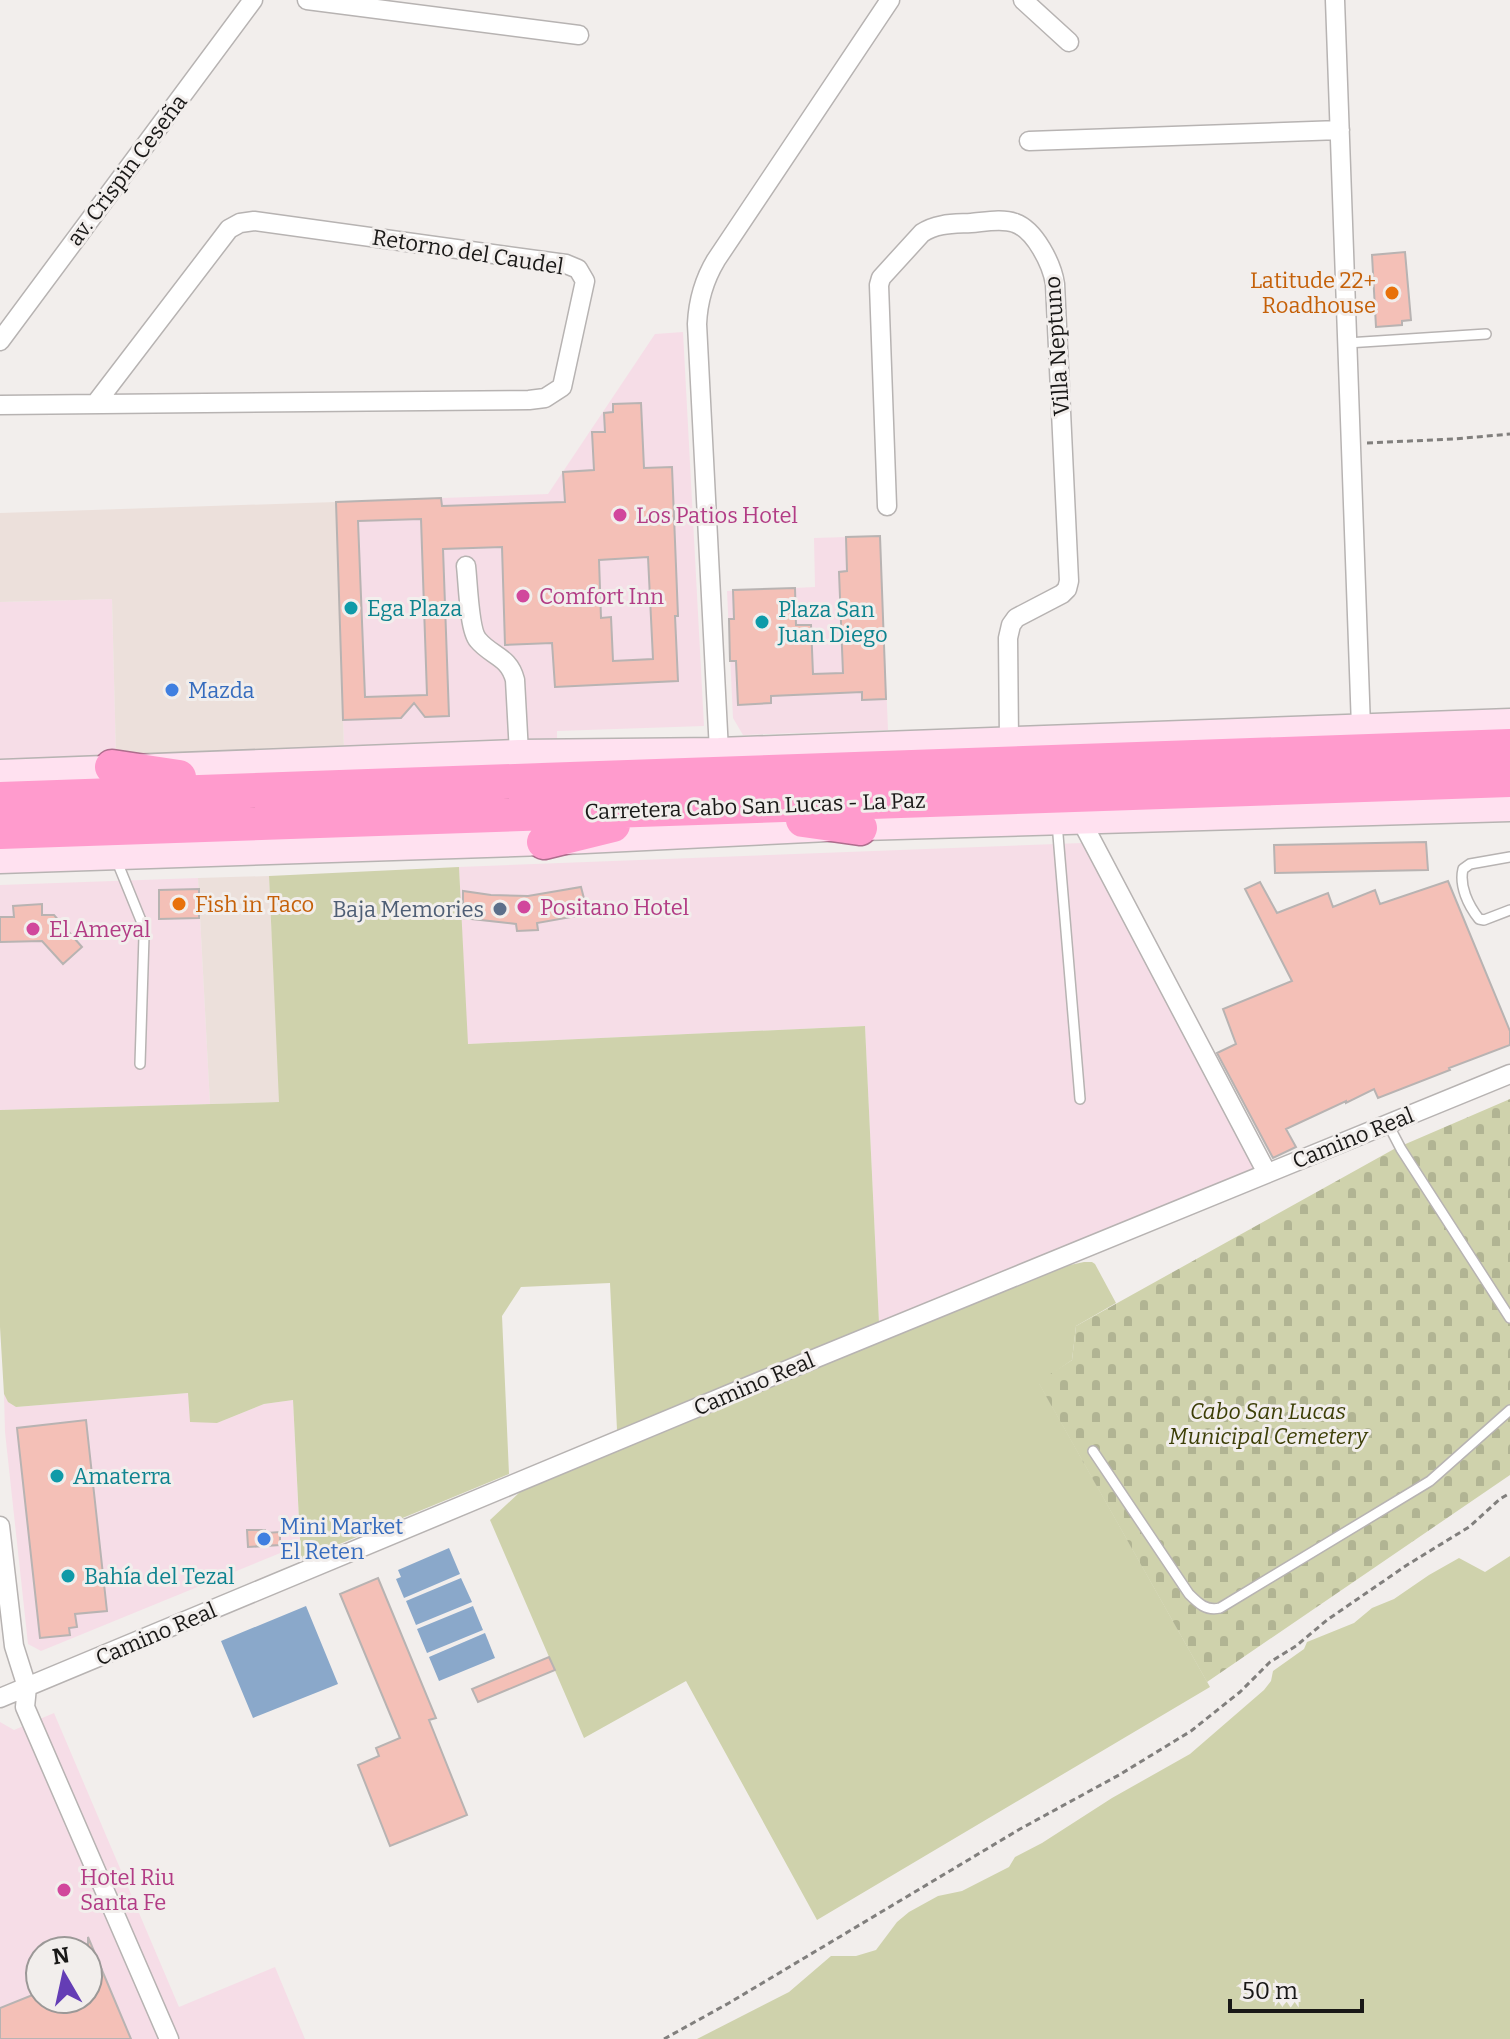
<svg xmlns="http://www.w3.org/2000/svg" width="1510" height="2039" font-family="Bitter,serif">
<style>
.commercial{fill:#f6dde7;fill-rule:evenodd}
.built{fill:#ece0db}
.green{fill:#cfd2ac}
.cemetery{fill:url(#cemetery-stones)}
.water{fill:#8aa8ca}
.building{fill:#f4c0b7;stroke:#b8b3b2;stroke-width:2;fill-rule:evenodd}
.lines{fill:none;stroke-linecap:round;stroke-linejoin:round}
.lane-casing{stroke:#b7b3b2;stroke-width:12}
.street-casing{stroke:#b7b3b2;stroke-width:21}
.secondary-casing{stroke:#b7b3b2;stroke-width:29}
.highway-casing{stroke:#ae6d8d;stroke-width:37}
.path{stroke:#817f7d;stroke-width:3;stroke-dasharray:6 4;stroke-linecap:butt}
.lane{stroke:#fff;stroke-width:9}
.street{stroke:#fff;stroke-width:18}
.secondary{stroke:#ffe1f0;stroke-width:26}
.highway{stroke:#ff9bcd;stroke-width:34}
.food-dot{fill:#e8710a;stroke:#f2eeec;stroke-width:3}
.hotel-dot{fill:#d1479c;stroke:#f2eeec;stroke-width:3}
.culture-dot{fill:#0f9aa8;stroke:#f2eeec;stroke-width:3}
.shop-dot{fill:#3f7fe0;stroke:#f2eeec;stroke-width:3}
.service-dot{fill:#5c6f8a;stroke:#f2eeec;stroke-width:3}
.labels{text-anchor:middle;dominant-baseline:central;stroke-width:6;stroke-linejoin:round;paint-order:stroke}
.street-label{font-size:22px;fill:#191817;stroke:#f2eeec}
.food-label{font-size:22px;fill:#c56008;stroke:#f2eeec;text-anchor:end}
.hotel-label{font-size:22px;fill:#b23c85;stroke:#f2eeec;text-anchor:start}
.culture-label{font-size:22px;fill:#0d838f;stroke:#f2eeec;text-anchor:start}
.shop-label{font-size:22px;fill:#366cbe;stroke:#f2eeec;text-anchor:start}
.service-label{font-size:22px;fill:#4e5e75;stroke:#f2eeec;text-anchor:end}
.park-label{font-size:22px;font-style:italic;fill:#3c3e06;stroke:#f2eeec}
</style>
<defs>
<pattern id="cemetery-stones" width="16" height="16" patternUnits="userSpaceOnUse" patternTransform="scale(2)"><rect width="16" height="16" fill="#cfd2ac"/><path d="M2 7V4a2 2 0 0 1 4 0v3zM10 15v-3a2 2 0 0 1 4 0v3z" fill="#b1b493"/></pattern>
</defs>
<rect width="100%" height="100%" fill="#f2eeec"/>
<!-- commercial -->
<path class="commercial" d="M683,332L704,726L557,731V742L344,749L336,502L548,494L655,334Z
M880,536L888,730L743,735L733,718L727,591L815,587L814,538Z
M112,599L116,756L0,760V602Z
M1082,843L1255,1168L879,1323L865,1026L467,1044L459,867Z
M198,878L210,1104L0,1110V885Z
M188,1393L217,1423L264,1404L293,1400L300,1545L41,1651L28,1644L5,1432L4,1394L8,1402L16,1407Z
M54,1713L179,2007L275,1967L305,2039H0V1722L14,1730ZM40,1951H88V1999H40Z"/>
<!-- built -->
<path class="built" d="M336,502L344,749L116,756L112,599L0,602V513Z
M269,876L280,1102L210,1104L198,878Z"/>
<!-- green -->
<path class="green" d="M459,867L468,1044L865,1026L879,1323L617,1430L610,1283L521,1287L502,1316L509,1474L301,1560L293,1400L264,1404L217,1423L190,1422L188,1393L16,1407L8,1402L4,1394L0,1327V1110L279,1102L269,876Z
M1084,1262H1092L1095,1264L1116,1303L1076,1326L1072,1360L1039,1383L1210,1687L817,1920L686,1681L584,1738L490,1520L520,1492L535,1482L655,1436L677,1423L1056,1268Z
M1510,1556V2039H697L789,1992L831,1956H856L876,1950L897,1922L909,1912L938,1896L962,1891L1009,1867L1015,1857L1042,1843L1112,1798L1190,1754L1264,1690L1271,1681L1273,1671L1304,1649L1307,1642L1354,1623L1372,1608L1394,1599L1429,1575L1459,1558L1485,1572Z"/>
<!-- cemetery -->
<path class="cemetery" d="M1510,1099V1475L1207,1682L1038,1382L1072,1360L1076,1326L1394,1149Z"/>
<!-- water -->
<path class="water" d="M449,1548L460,1574L404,1598L396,1579L401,1577L398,1570Z
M461,1578L472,1602L416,1625L406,1601Z
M306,1606L338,1684L253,1718L221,1641Z
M473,1606L483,1630L427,1653L417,1629Z
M485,1633L495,1658L439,1681L429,1657Z"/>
<!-- building -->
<path class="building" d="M1405,252L1411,320L1402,321V325L1376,327L1372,255Z
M641,403L644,468L672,467L678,616H675L678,681L555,687L552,643L505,645L502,547L443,549L449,716L425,717L414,703L401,718L343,720L336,502L441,498L442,506L565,502L563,472L594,470L592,432H605L604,413L613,412V404ZM421,519L427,695L365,697L358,521ZM648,557L653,659L613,661L611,617L601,618L599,560Z
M880,536L886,699L862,700V692L771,696V703L738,705L736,661H730L729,619H734L733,590L795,588L796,625H811L813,674L843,673L839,572L847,571L846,537Z
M1426,842L1428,870L1275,873L1274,845Z
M1448,881L1510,1031V1045L1449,1068L1450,1070L1378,1098L1374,1089L1346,1103V1101L1286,1129L1296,1147L1273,1158L1217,1053L1236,1044L1223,1009L1292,981L1245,889L1260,882L1277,913L1328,893L1333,907L1375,890L1380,904Z
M581,887L588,914L537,923L538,930L517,931L516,924L463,918V891L491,895L528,896Z
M199,889V918L159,919V890Z
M42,904V915H54L82,947L63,964L42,941L0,942V917H14L13,906Z
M86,1420L107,1611L75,1614L77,1627L69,1628L70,1635L40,1638L17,1428Z
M247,1530H265L266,1533L280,1532V1545L248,1547Z
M378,1578L436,1718L429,1720L467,1815L390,1846L358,1765L379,1756L376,1748L400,1738L340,1594Z
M549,1657L555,1670L478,1702L472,1689Z
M88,1937L131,2039H0V2008L40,1992V1999H88Z"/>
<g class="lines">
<defs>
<path id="lane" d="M1347,343L1486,334
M1057,823L1080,1099
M1510,857L1470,864L1463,869C1459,886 1468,905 1479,919L1484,920L1510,910
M116,859L142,923L144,936L140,1064
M1388,1124L1401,1149L1510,1318
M1093,1451L1189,1594C1199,1604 1206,1611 1220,1608L1430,1481L1510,1410"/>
<path id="street" d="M307,0L579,35
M1023,0L1069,42
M1335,0L1361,727
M1029,141L1340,130
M0,341L253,0
M0,405L529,400L545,398L562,387L585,281L578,269L566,264L254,221L240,223L229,229L96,403
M887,506L879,285L881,278L922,233C937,223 954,224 971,223C984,222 1002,218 1015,223C1035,230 1052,264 1055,284L1069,581L1067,589L1062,594L1016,618L1011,625L1008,638L1009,740
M466,566C468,582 469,630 478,640C491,656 509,656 515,680L519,753
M719,751L697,324C698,301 704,280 716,260L890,0
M1082,822L1267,1173
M0,1526L14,1646L27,1687L25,1707L169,2039
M0,1698L804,1363L1510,1074"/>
<path id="secondary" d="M0,773L519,753L719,751L1510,722
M0,860L544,842L828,828L1510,808"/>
<path id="highway" d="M112,767L179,777
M0,799L1510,746
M803,820L860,828
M0,832L1510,780
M544,842L613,825"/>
</defs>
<!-- lane casing -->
<use href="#lane" class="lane-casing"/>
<!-- street casing -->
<use href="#street" class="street-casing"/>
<!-- secondary casing -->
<use href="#secondary" class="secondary-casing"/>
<!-- highway casing -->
<use href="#highway" class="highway-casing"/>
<!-- path -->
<path class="path" d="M1367,443L1453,439L1510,434
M664,2039L729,2003L1020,1829L1119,1775L1191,1731L1240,1692L1270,1662L1296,1646L1327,1620L1407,1565L1469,1527L1500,1499L1510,1493"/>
<!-- lane -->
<use href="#lane" class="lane"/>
<!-- street -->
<use href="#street" class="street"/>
<!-- secondary -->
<use href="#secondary" class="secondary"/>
<!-- highway -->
<use href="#highway" class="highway"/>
</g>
<!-- markers -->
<g class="food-dot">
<circle cx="1392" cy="293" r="8"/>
<circle cx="179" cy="904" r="8"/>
</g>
<g class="hotel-dot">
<circle cx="620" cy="515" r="8"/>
<circle cx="523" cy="596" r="8"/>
<circle cx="524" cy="907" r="8"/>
<circle cx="33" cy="929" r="8"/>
<circle cx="64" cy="1890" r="8"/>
</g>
<g class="culture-dot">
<circle cx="351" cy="608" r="8"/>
<circle cx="762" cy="622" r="8"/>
<circle cx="57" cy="1476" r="8"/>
<circle cx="68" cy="1576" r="8"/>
</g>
<g class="shop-dot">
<circle cx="172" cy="690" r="8"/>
<circle cx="264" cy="1539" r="8"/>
</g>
<circle class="service-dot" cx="500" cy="909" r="8"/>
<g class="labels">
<!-- street labels -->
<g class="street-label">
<text transform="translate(127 170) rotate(-53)">av. Crispin Ceseña</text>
<text transform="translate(468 252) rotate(9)">Retorno del Caudel</text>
<text transform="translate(1057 346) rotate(-94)">Villa Neptuno</text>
<text transform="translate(755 806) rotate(-2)">Carretera Cabo San Lucas - La Paz</text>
<text transform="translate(1353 1138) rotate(-22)">Camino Real</text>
<text transform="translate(754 1384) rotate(-23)">Camino Real</text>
<text transform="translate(156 1634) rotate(-23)">Camino Real</text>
</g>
<!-- food labels -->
<g class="food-label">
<text x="1376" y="280">Latitude 22+<tspan x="1376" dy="25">Roadhouse</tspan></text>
<text x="195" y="904" text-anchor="start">Fish in Taco</text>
</g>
<!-- hotel labels -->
<g class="hotel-label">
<text x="636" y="515">Los Patios Hotel</text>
<text x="539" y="596">Comfort Inn</text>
<text x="540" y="907">Positano Hotel</text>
<text x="49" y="929">El Ameyal</text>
<text x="80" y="1877">Hotel Riu<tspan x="80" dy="25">Santa Fe</tspan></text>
</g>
<!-- culture labels -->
<g class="culture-label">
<text x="367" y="608">Ega Plaza</text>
<text x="778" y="609">Plaza San<tspan x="778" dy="25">Juan Diego</tspan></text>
<text x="73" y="1476">Amaterra</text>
<text x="84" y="1576">Bahía del Tezal</text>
</g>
<!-- shop labels -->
<g class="shop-label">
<text x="188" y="690">Mazda</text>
<text x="280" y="1526">Mini Market<tspan x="280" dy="25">El Reten</tspan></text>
</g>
<!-- service labels -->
<g class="service-label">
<text x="484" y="909">Baja Memories</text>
</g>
<!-- park labels -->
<g class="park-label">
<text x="1268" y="1411">Cabo San Lucas<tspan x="1268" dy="25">Municipal Cemetery</tspan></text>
</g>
</g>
<!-- north arrow -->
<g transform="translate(64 1975) rotate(351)"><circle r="38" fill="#f2eeec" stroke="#9b9897" stroke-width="2"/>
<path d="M0-6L14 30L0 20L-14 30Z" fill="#643db5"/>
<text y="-12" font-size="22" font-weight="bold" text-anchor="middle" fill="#191817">N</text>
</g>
<!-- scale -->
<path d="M1230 1999v12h132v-12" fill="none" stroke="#191817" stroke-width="4"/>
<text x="1242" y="1999" font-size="24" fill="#191817" stroke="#f2eeec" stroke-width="6" paint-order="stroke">50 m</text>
</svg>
